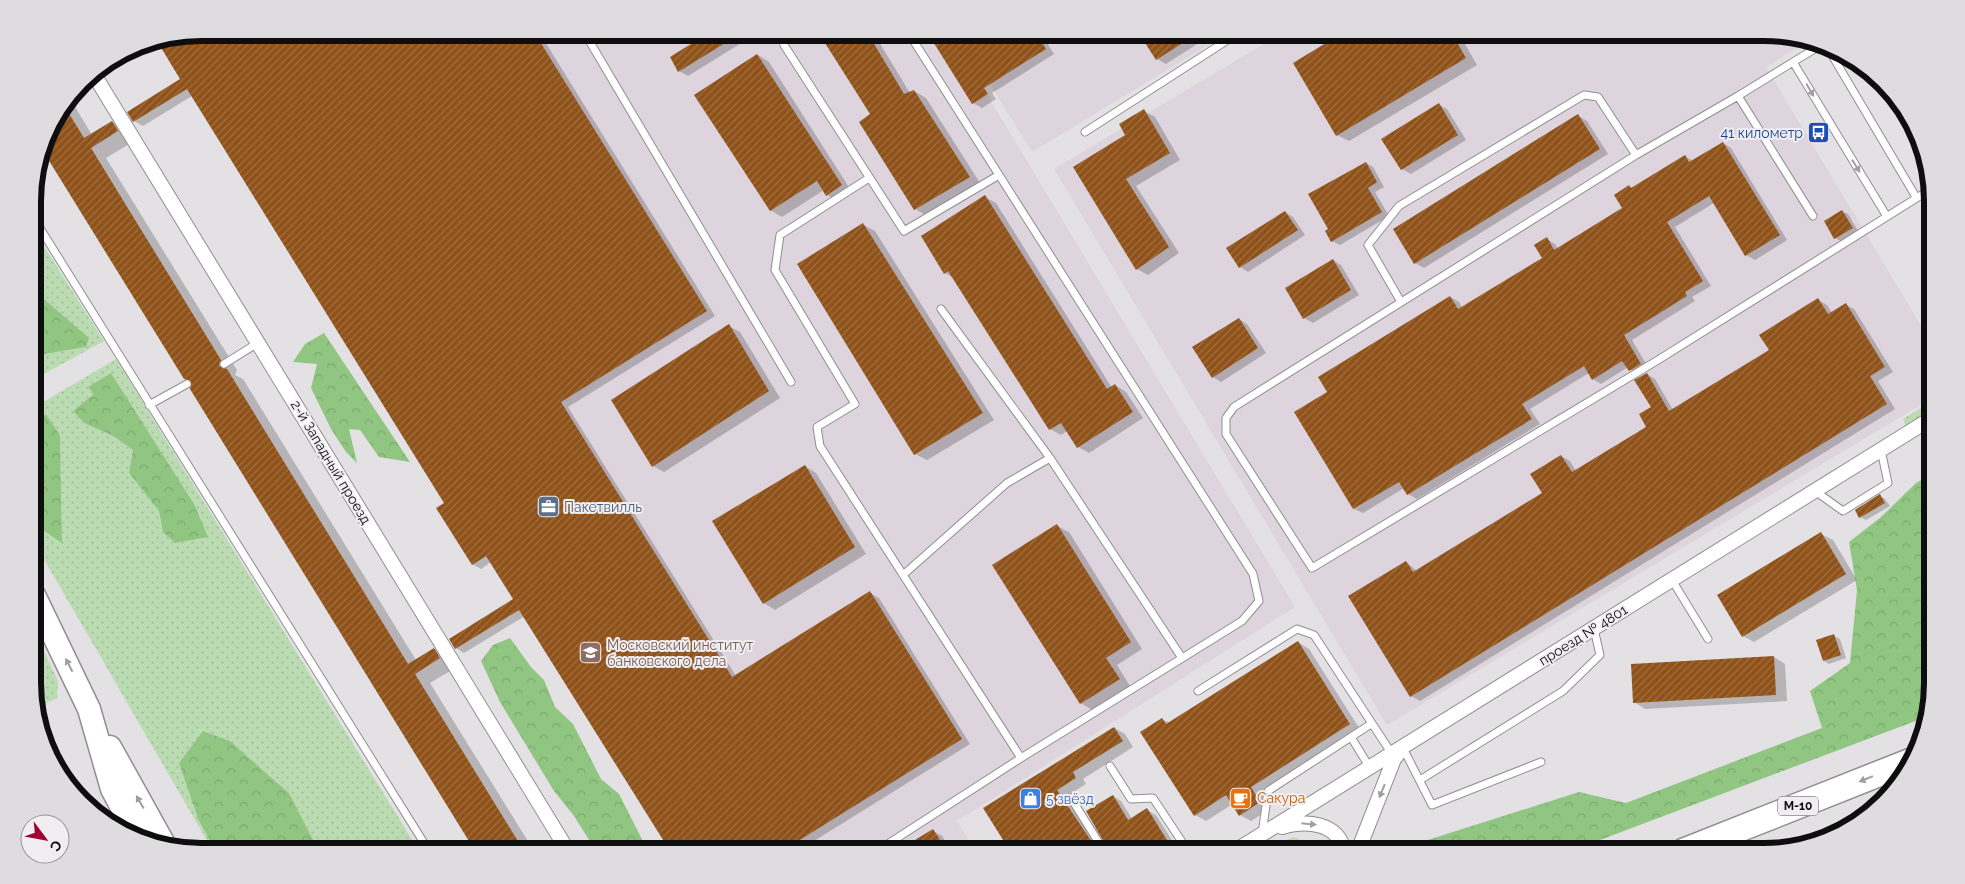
<svg xmlns="http://www.w3.org/2000/svg" width="1965" height="884" font-family="Raleway,sans-serif">
<style>
.built{fill:#ddd4dd}
.grass{fill:url(#grass-dots);fill-rule:evenodd}
.forest{fill:url(#forest-crowns)}
.shadow{fill:#0003}
.building{fill:url(#building-hatch)}
.lines{fill:none;stroke-linecap:round;stroke-linejoin:round}
.lane-casing{stroke:#918e91;stroke-width:9}
.street-casing{stroke:#918e91;stroke-width:16}
.primary-casing{stroke:#918e91;stroke-width:25}
.highway-casing{stroke:#918e91;stroke-width:28}
.lane{stroke:#fff;stroke-width:7}
.street{stroke:#fff;stroke-width:14}
.primary{stroke:#fff;stroke-width:22}
.highway{stroke:#fff;stroke-width:25}
.oneway{fill:#9f9f9f}
.labels{text-anchor:middle;dominant-baseline:central;stroke-width:4;stroke-linejoin:round;paint-order:stroke}
.shield{fill:#f1eef1;stroke:#535153;stroke-width:1}
.shield-label{font-size:12px;font-weight:bold;fill:#0f0e0f}
.transit-label{font-size:14px;fill:#164399;stroke:#f1eef1;text-anchor:end}
.street-label{font-size:14px;fill:#0f0e0f;stroke:#f1eef1}
.service-label{font-size:14px;fill:#4e5e75;stroke:#f1eef1;text-anchor:start}
.education-label{font-size:14px;fill:#785e54;stroke:#f1eef1;text-anchor:start}
.food-label{font-size:14px;fill:#c56008;stroke:#f1eef1;text-anchor:start}
.shop-label{font-size:14px;fill:#366cbe;stroke:#f1eef1;text-anchor:start}
.rim{fill:none;stroke:#0f0e0f;stroke-width:6}
</style>
<defs>
<pattern id="grass-dots" width="8" height="8" patternUnits="userSpaceOnUse" patternTransform="scale(1.25)"><rect width="8" height="8" fill="#bbdcb2"/><path d="M2 2h.1M6 6h.1" fill="none" stroke="#a0bc98" stroke-width="1.8" stroke-linecap="round"/></pattern>
<pattern id="forest-crowns" width="20" height="18" patternUnits="userSpaceOnUse" patternTransform="scale(1.25)"><rect width="20" height="18" fill="#91c682"/><path d="M2 6a3 3 0 1 1 6 0M12 15a3 3 0 1 1 6 0" fill="none" stroke="#7ca96f"/></pattern>
<pattern id="building-hatch" width="6" height="6" patternUnits="userSpaceOnUse" patternTransform="scale(1.25)"><rect width="6" height="6" fill="#915218"/><path d="M-1 1l2-2M0 6l6-6M5 7l2-2" fill="none" stroke="#9c7048"/></pattern>
</defs>
<rect width="100%" height="100%" fill="#e4e1e4"/>
<!-- built -->
<path class="built" d="M202,32L950,33L1295,607L957,821L975,851H670L486,556L472,565L436,508L444,503L157,41Z
M1763,32L1808,41L1766,67L1932,344V398L1387,725L1054,169L1282,33Z
M958,33H1228L1032,152Z"/>
<!-- grass -->
<path class="grass" d="M33,229L104,341L33,380V356L86,347L37,293L33,297Z
M116,359L419,851H319L289,793L260,767L199,821L216,851H213L34,542V524L62,542L60,435L46,414L33,423V408ZM111,374L175,543L163,532L159,511L129,473L133,450L113,436L84,423L73,411L95,394L88,387Z
M1932,401V422L1909,436L1903,419Z
M34,630L58,681L57,698L43,705L34,699Z
M1294,837L1315,846L1305,851H1256Z"/>
<!-- forest -->
<path class="forest" d="M37,293L89,338L86,347L33,356V297Z
M324,333L410,462L379,457L360,430L349,429L357,463L346,452L331,429L311,388L317,364L293,362L305,344Z
M111,373L194,504L208,537L175,543L163,532L159,511L129,473L133,450L113,436L84,423L73,411L94,394L88,387Z
M46,414L60,435L62,543L34,524L33,423Z
M1932,474V683L1926,717L1571,851H1393L1579,792L1626,803L1822,728L1810,691L1850,663L1857,590L1849,542L1881,517L1916,483Z
M510,638L531,667L544,680L555,707L573,724L601,779L619,794L648,851H596L574,816L554,791L500,702L481,661L493,645Z
M203,731L230,741L289,793L319,851H216L199,821L179,763Z"/>
<!-- shadow -->
<path class="shadow" d="M202,32H539L715,316L568,407L736,676L870,593L879,598L970,744L798,851H671L525,616L464,653L456,648L514,600L491,562L481,569L472,564L445,503L192,96L143,126L134,121L129,112L182,79Z
M712,32H759L688,76L679,71Z
M820,32H873L910,93L914,91L926,98L980,183L927,216L915,209L860,122L872,115Z
M928,32H1040L1054,54L992,93L996,99L982,108L973,103Z
M1140,32H1216L1166,64L1157,59Z
M1346,32H1458L1477,65L1349,141L1337,135Z
M758,55L769,62L852,192L838,201L827,195L824,190L782,217L770,210Z
M71,100L92,135L112,122L128,132L134,141L106,158L237,370L235,375L243,379L416,660L434,649L450,659L455,668L430,683L534,851H477L191,388L192,383L185,379L44,149L50,127Z
M1439,105L1447,109L1466,140L1411,174L1402,169L1383,139Z
M1144,111L1155,117L1180,160L1136,186L1179,253L1148,275L1137,269L1075,168L1126,135Z
M1578,116L1587,121L1608,154L1424,268L1415,263Z
M1723,143L1731,148L1787,240L1755,260L1746,255L1714,203L1675,227L1711,286L1692,297L1695,301L1632,340L1649,369L1638,375L1628,367L1601,384L1593,379L1589,373L1530,409L1540,424L1417,499L1408,494L1404,488L1363,513L1354,509L1296,412L1329,392L1450,297L1459,302L1462,308L1544,259L1547,239L1555,244L1558,249L1624,209L1629,187L1633,188L1685,156L1693,161Z
M1366,163L1373,167L1384,187L1375,192L1389,216L1340,245L1332,241L1330,229Z
M985,197L996,203L1112,388L1115,385L1126,392L1143,418L1089,453L1078,447L1067,431L1061,435L1050,429L955,279L945,273Z
M1842,211L1848,214L1858,231L1841,241L1835,238Z
M1285,212L1293,217L1305,235L1248,272L1240,267Z
M863,225L875,231L994,420L927,460L915,454Z
M1333,260L1341,265L1359,295L1313,323L1304,318Z
M1818,300L1827,305L1832,313L1846,305L1854,309L1893,372L1878,381L1895,409L1420,701L1411,696L1350,596L1406,562L1417,571L1543,494L1561,456L1570,461L1576,471L1648,427L1652,407L1647,374L1655,379L1673,410L1770,350Z
M1239,319L1247,324L1266,353L1221,382L1213,377Z
M729,326L740,332L780,398L664,472L653,466Z
M805,466L816,473L866,554L775,610L764,603Z
M1880,496L1885,499L1890,506L1866,520L1860,517Z
M1057,526L1069,532L1142,649L1117,665L1130,686L1092,710L1081,703Z
M1821,534L1833,540L1857,580L1754,642L1743,636Z
M1834,636L1840,639L1846,658L1829,664L1824,661Z
M1298,642L1309,649L1361,731L1261,793L1270,809L1251,821L1240,815L1233,804L1206,821L1195,815L1162,719L1170,723Z
M1774,657L1785,664L1787,701L1645,709L1634,702Z
M1115,728L1125,734L1133,747L1083,779L1086,784L1067,796L1104,851H1011L985,808Z
M1113,796L1121,801L1132,819L1147,810L1156,815L1178,850L1116,851L1109,847Z
M933,831L942,836L951,851H899Z"/>
<!-- building -->
<path class="building" d="M202,32H534L707,311L561,402L732,677L870,591L962,739L782,851H670L519,610L455,649L449,639L513,599L486,556L472,565L436,508L444,503L187,89L133,122L127,112L180,79L157,41Z
M710,32H743L678,72L670,57Z
M818,32H867L904,94L914,90L970,177L914,210L859,122L870,114Z
M927,32H1035L1046,49L984,88L988,94L972,104Z
M1138,32H1200L1156,60Z
M1344,32H1451L1466,58L1336,136L1293,63Z
M757,54L842,185L826,196L817,181L770,211L694,95Z
M1439,103L1458,135L1401,170L1381,139Z
M65,107L84,138L112,121L118,131L91,148L221,360L219,366L227,369L408,664L434,648L440,658L415,674L524,851H475L190,389L191,381L184,379L43,151L50,127Z
M1144,109L1170,153L1126,179L1169,247L1136,270L1073,167L1125,135L1119,124Z
M1578,114L1600,149L1414,264L1393,229Z
M1723,142L1780,235L1745,256L1709,196L1667,222L1703,281L1685,292L1687,296L1624,335L1641,364L1629,371L1622,361L1592,380L1584,366L1522,404L1532,419L1407,495L1399,482L1353,509L1294,412L1327,392L1318,377L1450,296L1458,309L1542,258L1534,245L1547,237L1554,250L1622,208L1614,195L1629,185L1631,188L1685,155L1689,162Z
M1366,162L1377,182L1368,188L1382,212L1331,242L1325,231L1328,229L1308,194Z
M985,195L1107,389L1115,384L1133,412L1077,448L1061,423L1049,430L948,271L944,274L921,236Z
M1842,210L1853,228L1834,239L1824,221Z
M1285,211L1298,230L1239,268L1226,248Z
M863,223L983,413L914,455L797,264Z
M1333,259L1351,290L1303,319L1285,288Z
M1818,298L1828,314L1846,303L1885,367L1870,376L1887,404L1410,697L1348,596L1406,561L1413,572L1542,493L1530,474L1561,455L1572,472L1646,427L1639,414L1651,407L1634,380L1647,373L1669,411L1769,350L1759,335Z
M1239,318L1258,348L1212,378L1192,347Z
M729,324L769,391L652,467L611,400Z
M805,465L855,547L763,604L712,521Z
M1880,494L1885,503L1859,518L1855,510Z
M1057,524L1131,642L1106,658L1120,679L1080,704L992,565Z
M1821,532L1846,574L1742,637L1717,595Z
M1834,634L1841,655L1823,661L1816,640Z
M1298,641L1350,724L1251,787L1260,802L1239,816L1226,795L1194,816L1140,732L1162,718L1166,724Z
M1774,656L1776,695L1633,703L1631,664Z
M1114,727L1123,741L1073,772L1076,778L1057,790L1098,851H1010L983,808Z
M1113,795L1128,820L1147,808L1170,845L1160,851H1109L1086,811Z
M933,829L947,851H897Z"/>
<g class="lines">
<defs>
<path id="lane" d="M584,32L791,382
M787,32L784,45L904,231L999,175
M1823,44L1793,62L1886,215
M1826,45L1916,197
M1738,96L1793,62
M1085,132L1240,32
M869,178L780,235L775,270L855,404L817,427L820,446L1021,758
M1813,216L1738,96L1636,155L1234,407L1226,418V434L1312,568L1658,360L1931,189
M33,217L429,851
M1401,302L1368,245L1399,206L1584,95L1598,97L1636,155
M224,364L258,343
M149,405L187,384
M1050,458L1182,658
M1815,491L1843,511L1888,483L1881,450
M903,575L1007,483L1050,458L941,309
M1672,580L1708,639
M1198,691L1297,629L1314,635L1392,754
M1351,737L1370,768
M1403,748L1432,805L1541,762
M1110,766L1131,799L1153,798L1188,851
M1420,780L1563,691L1600,655L1594,629
M1071,798L1104,851
M1262,834L1268,791L1371,724
M877,851L1021,758L1242,621L1259,601L1253,574L908,32"/>
<path id="street" d="M93,73L568,851
M1282,827C1306,820 1338,822 1344,851
M1235,851L1932,418
M1358,851L1394,759L1401,750"/>
<path id="primary" d="M34,595L89,709L112,789L139,839
M110,747L164,844"/>
<path id="highway" d="M1684,851L1911,761"/>
</defs>
<!-- lane casing -->
<use href="#lane" class="lane-casing"/>
<!-- street casing -->
<use href="#street" class="street-casing"/>
<!-- primary casing -->
<use href="#primary" class="primary-casing"/>
<!-- highway casing -->
<use href="#highway" class="highway-casing"/>
<!-- lane -->
<use href="#lane" class="lane"/>
<!-- street -->
<use href="#street" class="street"/>
<!-- primary -->
<use href="#primary" class="primary"/>
<!-- highway -->
<use href="#highway" class="highway"/>
</g>
<!-- one-way arrows -->
<defs><path id="oneway-solid" d="M-6-.8H1V-3.2L6.5 0L1 3.2V.8H-6Z" transform="scale(1.25)"/></defs>
<g class="oneway">
<use href="#oneway-solid" transform="translate(1810 90) rotate(60)"/>
<use href="#oneway-solid" transform="translate(1856 166) rotate(58)"/>
<use href="#oneway-solid" transform="translate(69 665) rotate(-117)"/>
<use href="#oneway-solid" transform="translate(1866 779) rotate(158)"/>
<use href="#oneway-solid" transform="translate(1382 791) rotate(112)"/>
<use href="#oneway-solid" transform="translate(140 802) rotate(-120)"/>
<use href="#oneway-solid" transform="translate(1309 824) rotate(6)"/>
</g>
<!-- icons -->
<defs>
<symbol id="bus-square" viewBox="-11 -11 22 22"><rect x="-9" y="-9" width="18" height="18" rx="4" fill="#1a4fb4" stroke="#f1eef1"/><path d="M-5-6H5V4H4V6H2V4H-2V6H-4V4H-5ZM-3.5-4V0h7V-4ZM-3.5 1.2v1.5H-2V1.2ZM2 1.2v1.5H3.5V1.2Z" fill="#fff"/></symbol>
<symbol id="office-square" viewBox="-11 -11 22 22"><rect x="-9" y="-9" width="18" height="18" rx="4" fill="#5c6f8a" stroke="#f1eef1"/><path d="M-6-3h4V-5.5h4V-3h4V5H-6ZM-1-4.5V-3h2v-1.5ZM-6 0V1H6V0Z" fill="#fff"/></symbol>
<symbol id="university-square" viewBox="-11 -11 22 22"><rect x="-9" y="-9" width="18" height="18" rx="4" fill="#8d6e63" stroke="#f1eef1"/><path d="M0-5L7-2L0 1L-7-2ZM-4 1L0 2.5L4 1V4Q0 6-4 4Z" fill="#fff"/></symbol>
<symbol id="cafe-square" viewBox="-11 -11 22 22"><rect x="-9" y="-9" width="18" height="18" rx="4" fill="#e8710a" stroke="#f1eef1"/><path d="M-5.5-4.5H6V0H3Q3 3.5 0 3.5H-2.5Q-5.5 3.5-5.5 0ZM3-3.2v2h1.7v-2ZM-6 4.5H4V6H-6Z" fill="#fff"/></symbol>
<symbol id="shop-square" viewBox="-11 -11 22 22"><rect x="-9" y="-9" width="18" height="18" rx="4" fill="#3f7fe0" stroke="#f1eef1"/><path d="M-5-2.5h2.3a2.7 3.5 0 0 1 5.4 0H5L5.5 6h-11ZM-1.5-2.5h3a1.5 2.3 0 0 0-3 0Z" fill="#fff"/></symbol>
</defs>
<g fill-rule="evenodd">
<use href="#bus-square" x="1806" y="120" width="25" height="25"/>
<use href="#office-square" x="536" y="494" width="25" height="25"/>
<use href="#university-square" x="578" y="640" width="25" height="25"/>
<use href="#cafe-square" x="1228" y="786" width="25" height="25"/>
<use href="#shop-square" x="1018" y="786" width="25" height="25"/>
</g>
<g class="labels">
<!-- shield labels -->
<rect class="shield" x="1778" y="796.5" width="40" height="19" rx="4"/>
<g class="shield-label">
<text x="1798" y="806">М-10</text>
</g>
<!-- transit labels -->
<g class="transit-label">
<text x="1803" y="133">41 километр</text>
</g>
<!-- street labels -->
<g class="street-label">
<text transform="translate(331 462) rotate(59)">2-й Западный проезд</text>
<text transform="translate(1583 635) rotate(-32)">проезд № 4801</text>
</g>
<!-- service labels -->
<g class="service-label">
<text x="564" y="507">Пакетвилль</text>
</g>
<!-- education labels -->
<g class="education-label">
<text x="607" y="645">Московский институт<tspan x="607" dy="16">банковского дела</tspan></text>
</g>
<!-- food labels -->
<g class="food-label">
<text x="1257" y="798">Сакура</text>
</g>
<!-- shop labels -->
<g class="shop-label">
<text x="1046" y="799">5 звёзд</text>
</g>
</g>
<!-- crop -->
<path d="M0 0H1965V884H0ZM201 41H1764A160 160 0 0 1 1924 201V683A160 160 0 0 1 1764 843H201A160 160 0 0 1 41 683V201A160 160 0 0 1 201 41Z" fill="#dfdcdf" fill-rule="evenodd"/>
<path class="rim" d="M201 41H1764A160 160 0 0 1 1924 201V683A160 160 0 0 1 1764 843H201A160 160 0 0 1 41 683V201A160 160 0 0 1 201 41Z"/>
<!-- north arrow -->
<g transform="translate(45 839) rotate(122)"><circle r="24" fill="#f1eef1" stroke="#979497"/>
<path d="M0-4L9 19L0 12L-9 19Z" fill="#a20232"/>
<text y="-8" font-size="14" font-weight="bold" text-anchor="middle" fill="#0f0e0f">С</text>
</g>
</svg>
